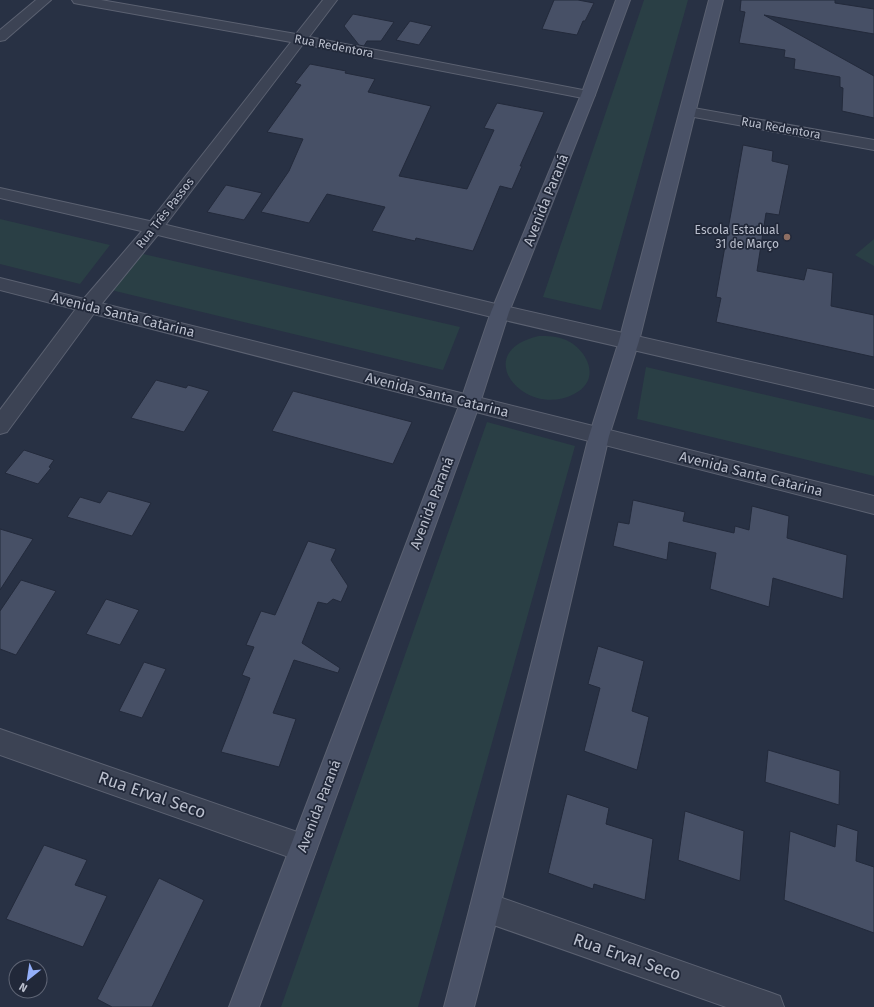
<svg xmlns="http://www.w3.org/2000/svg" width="874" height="1007" font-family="'Fira Sans',sans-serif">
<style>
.green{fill:#2a3f45}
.building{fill:#475066;stroke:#232a3b}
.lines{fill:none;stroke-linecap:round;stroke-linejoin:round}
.minor-casing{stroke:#5b6171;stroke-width:2}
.tertiary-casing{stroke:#5b6171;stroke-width:2}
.secondary-casing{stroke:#5b6171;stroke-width:2}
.minor{fill:#3c4354;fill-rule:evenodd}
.tertiary{fill:#3c4354;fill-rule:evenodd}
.secondary{fill:#4a5267;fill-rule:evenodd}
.education-dot{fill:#8d6e63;stroke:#212839;stroke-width:1.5}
.labels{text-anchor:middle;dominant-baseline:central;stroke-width:3.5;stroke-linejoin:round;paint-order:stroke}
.far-street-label{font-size:12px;fill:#babfcd;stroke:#212839}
.far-poi-label{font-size:12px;fill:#babfcd;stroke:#212839;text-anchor:end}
.street-label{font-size:14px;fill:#babfcd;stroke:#212839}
.near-street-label{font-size:17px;fill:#babfcd;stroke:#212839}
</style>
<rect width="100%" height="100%" fill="#283144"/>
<!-- green -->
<path class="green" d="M644,0H688L601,310L543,297Z
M0,219L110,245L80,284L0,264Z
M874,239V266L855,255Z
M139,253L460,327L443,370L111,290Z
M539,336C548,336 557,336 566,340C588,350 602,380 574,394C525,420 468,352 539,336Z
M646,367L874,420V476L637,419Z
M487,422L575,446L418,1007H281Z"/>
<!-- building -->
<path class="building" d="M554,0H578L594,3L585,21H583L577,35L542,29Z
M741,0H835V3L874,9V34L764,15L874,76V118L842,111L843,88L840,87V77L794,69L795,59L784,57L785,50L739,43L745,12L740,11Z
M353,14L394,22L381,41H367L364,46L359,45L344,26Z
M410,21L432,26L419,45L396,40Z
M310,64L346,71L345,73L375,79L368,92L431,106L399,176L467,189L494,130L484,128L497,103L544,112L520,166H522L512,189L500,186L473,251L416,238L415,241L372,231L385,207L327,194L309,223L261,212L289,171L303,139L267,132L301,85L295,83Z
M743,145L773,151L772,161L789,165L779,215L766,213L757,271L804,280L807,268L833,273L831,306L874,315V357L716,322L721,298L716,297Z
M226,185L262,193L244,220L207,212Z
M156,380L186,388L188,385L209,391L184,432L131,418Z
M293,391L412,422L393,464L272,431Z
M24,450L54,460L49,467L51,468L38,484L5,473Z
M108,491L151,503L132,536L67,517L80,497L100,503Z
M633,500L685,512L683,521L734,533L735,526L749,530L752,506L789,516L787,538L847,555L843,599L773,578L769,607L710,589L716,553L669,542L667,560L613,546L618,522L629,524Z
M0,529L33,539L0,590Z
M308,541L336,549L331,560L348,586L341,602L333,599L327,604L318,602L302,643L340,668L338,673L294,660L273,713L296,719L279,767L221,752L250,678L242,675L254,647L246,645L261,611L275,615Z
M21,580L56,591L16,655L0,649V611Z
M106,599L139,610L120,645L86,634Z
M598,646L644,661L632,711L649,717L637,770L584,751L600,688L588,684Z
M144,662L166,669L142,718L119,711Z
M768,750L840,771L839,805L765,782Z
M567,794L609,808L606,824L653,839L645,900L594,884L593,889L548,873Z
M685,811L744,831L740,881L678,860Z
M837,824L858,831L856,861L874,867V933L784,900L790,831L835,847Z
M44,845L87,860L75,885L107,896L83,947L6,919Z
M159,878L204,900L152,1007H112L97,999Z"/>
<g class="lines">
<defs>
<path id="minor" d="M36,0H51L5,40L0,41V30Z
M72,0H101L296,34L323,0H337L309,37L588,91L593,92L595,95L593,98L588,99L303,44L160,232L95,312L7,432L0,434V410L81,302L148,224L291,42L79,4L74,3Z
M688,107L874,140V150L683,115L680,112L683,109Z
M0,729L303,834L313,838L317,848L313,858L303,862L0,755Z
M485,892L769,992L780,996L784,1007H726L485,922L475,917L470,907L475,897Z"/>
<path id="tertiary" d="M0,188L154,222L500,305L874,390V406L500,319L154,234L0,198Z
M0,278L874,496V514L0,290Z"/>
<path id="secondary" d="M616,0H630L595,95L509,312L480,403L259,1007H229L460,403L491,312L581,95Z
M709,0H723L639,341L609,436L500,907L474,1007H444L470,907L589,436L619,341Z"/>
</defs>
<!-- minor casing -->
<use href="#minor" class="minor-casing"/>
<!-- tertiary casing -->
<use href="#tertiary" class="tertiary-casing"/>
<!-- secondary casing -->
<use href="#secondary" class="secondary-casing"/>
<!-- minor -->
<use href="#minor" class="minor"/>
<!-- tertiary -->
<use href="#tertiary" class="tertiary"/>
<!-- secondary -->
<use href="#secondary" class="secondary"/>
</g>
<!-- markers -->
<circle class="education-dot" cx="787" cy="237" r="4"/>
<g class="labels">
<!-- far-street labels -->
<g class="far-street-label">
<text transform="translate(334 46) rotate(11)">Rua Redentora</text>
<text transform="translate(781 128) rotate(10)">Rua Redentora</text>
<text transform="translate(165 213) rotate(-52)">Rua Três Passos</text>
</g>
<!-- far-poi labels -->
<g class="far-poi-label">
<text x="779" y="230">Escola Estadual<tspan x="779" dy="14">31 de Março</tspan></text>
</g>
<!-- street labels -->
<g class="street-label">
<text transform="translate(546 200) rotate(-68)">Avenida Paraná</text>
<text transform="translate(123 315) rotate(14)">Avenida Santa Catarina</text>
<text transform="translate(437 395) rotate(14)">Avenida Santa Catarina</text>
<text transform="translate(751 474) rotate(14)">Avenida Santa Catarina</text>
<text transform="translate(432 503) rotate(-69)">Avenida Paraná</text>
<text transform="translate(319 806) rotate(-69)">Avenida Paraná</text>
</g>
<!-- near-street labels -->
<g class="near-street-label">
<text transform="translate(152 795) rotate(19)">Rua Erval Seco</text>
<text transform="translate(627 957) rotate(19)">Rua Erval Seco</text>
</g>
</g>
<!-- north arrow -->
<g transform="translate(28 979) rotate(210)"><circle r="19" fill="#212839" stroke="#5e6474"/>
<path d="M0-3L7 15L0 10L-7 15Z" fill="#93aff9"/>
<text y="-6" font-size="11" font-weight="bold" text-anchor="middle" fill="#babfcd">N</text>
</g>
</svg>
